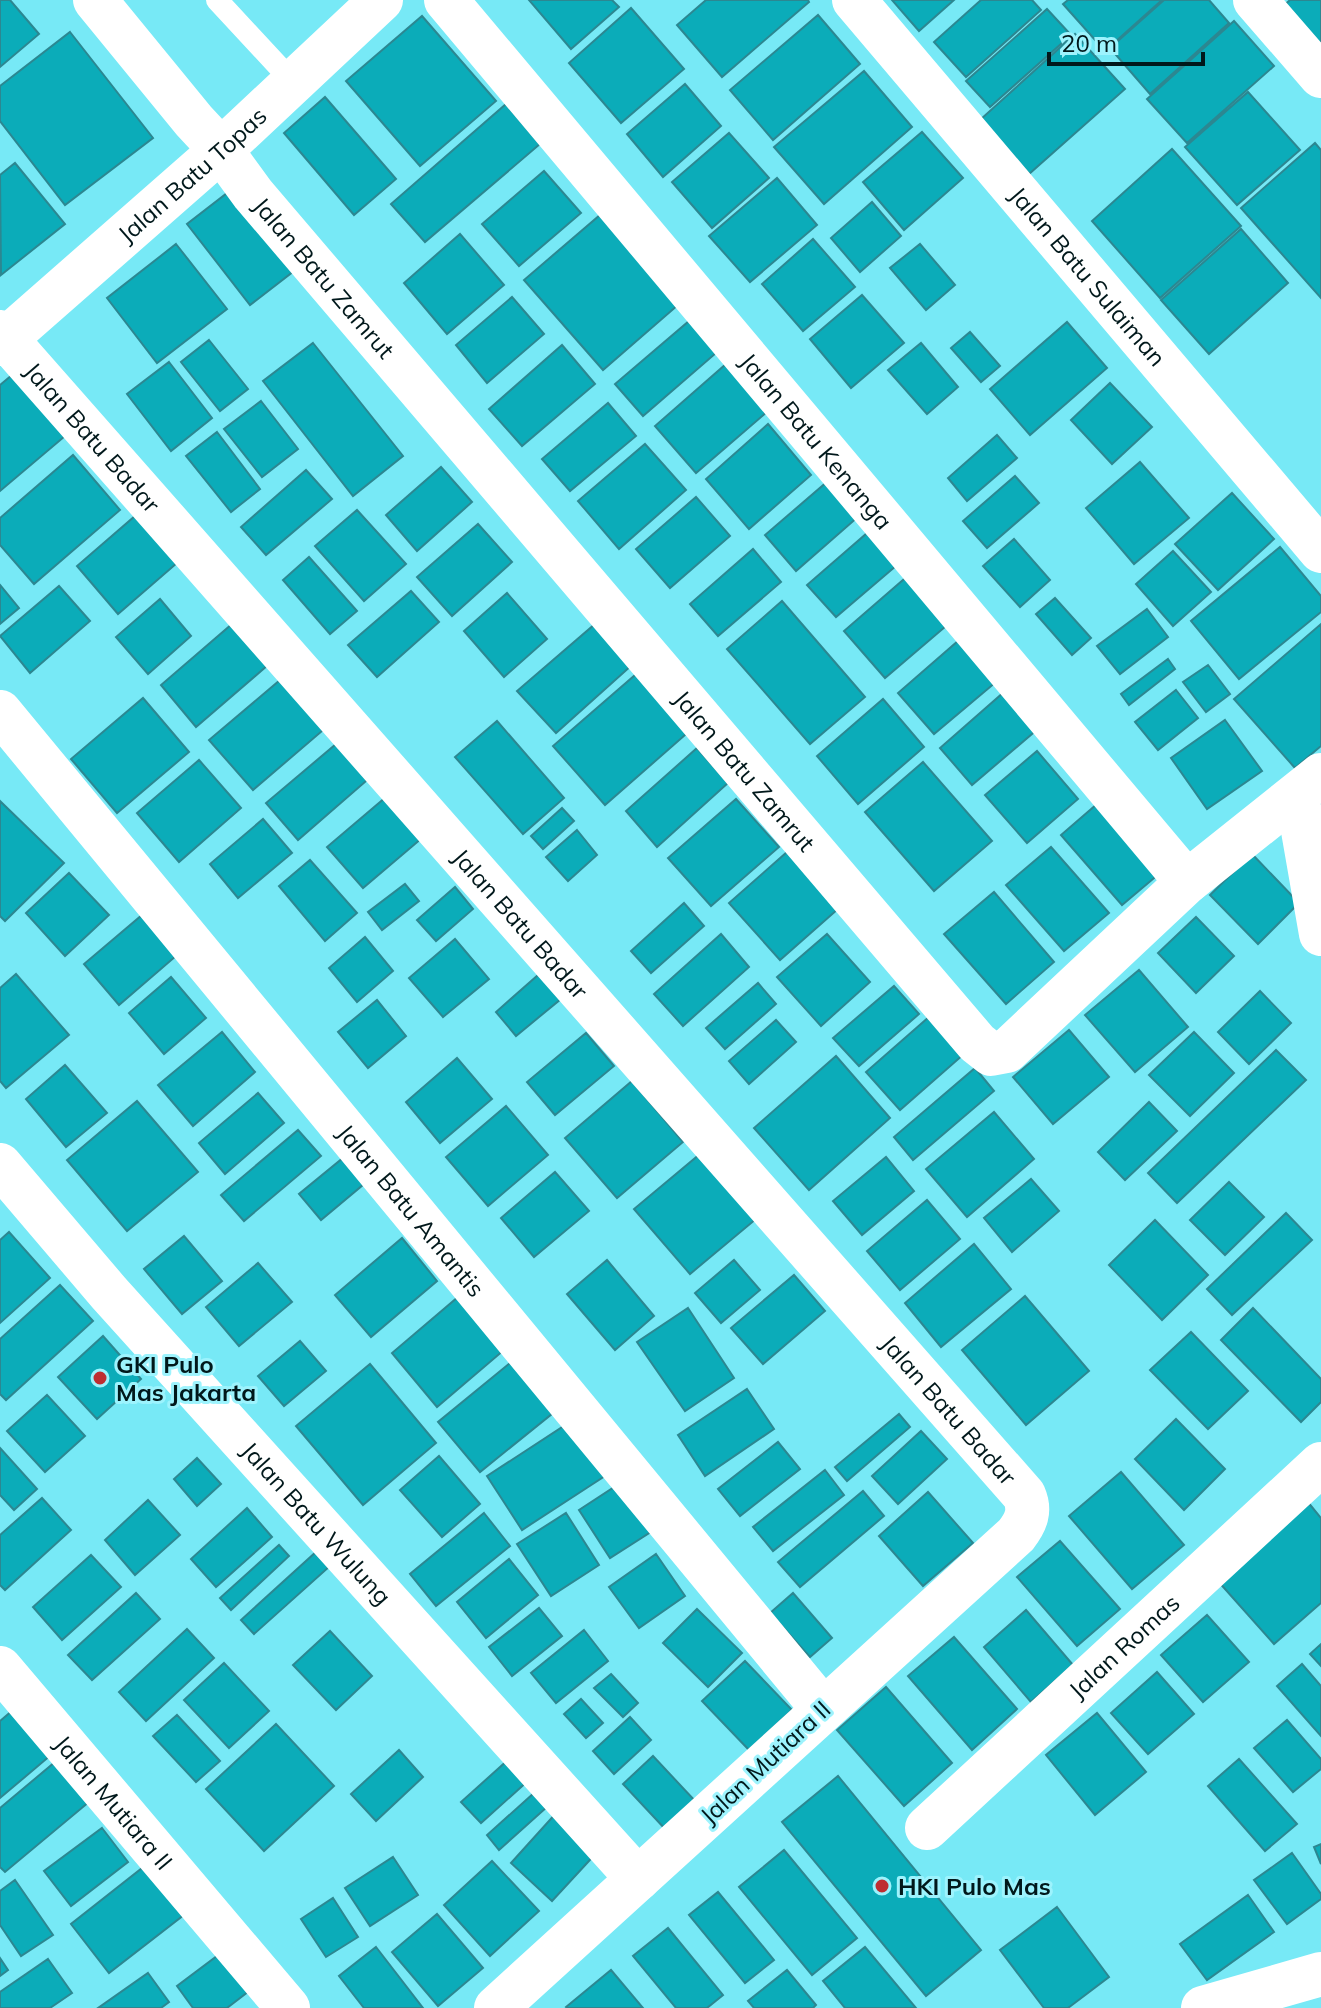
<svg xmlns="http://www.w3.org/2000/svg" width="1321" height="2008" font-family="Mulish,sans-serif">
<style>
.building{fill:#0bacb9;stroke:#2c8791;stroke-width:2}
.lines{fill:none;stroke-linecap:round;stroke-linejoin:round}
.lane{stroke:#fff;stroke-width:22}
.street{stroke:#fff;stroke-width:44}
.secondary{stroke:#fff;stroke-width:44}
.poi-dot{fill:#be2e31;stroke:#9df3fd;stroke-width:3}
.labels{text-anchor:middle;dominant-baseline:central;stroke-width:6;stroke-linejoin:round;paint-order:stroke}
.street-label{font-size:24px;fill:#01181b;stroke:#9df3fd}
.poi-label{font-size:24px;font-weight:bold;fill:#01181b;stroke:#9df3fd;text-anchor:start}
</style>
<rect width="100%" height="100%" fill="#77e9f6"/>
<!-- building -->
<path class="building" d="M0,0H10L39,34L0,67Z
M529,0H612L619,7L571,49Z
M706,0H808L809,2L722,77L677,25Z
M892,0H954L919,31Z
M981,0H1032L1041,10L966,77L934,42Z
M1068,0H1162L1105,51L1063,4Z
M1164,0H1209L1229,23L1150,94L1110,48Z
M1290,0H1321V41L1316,45L1282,7Z
M631,8L684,69L621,123L569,63Z
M1047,9L1071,35L990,107L966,81Z
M818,15L860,64L773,140L730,90Z
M422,16L496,101L420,166L346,81Z
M1234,21L1274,66L1187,143L1147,99Z
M70,32L153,138L65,205L0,121V86Z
M1075,34L1125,89L1029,174L981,119Z
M864,71L912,127L824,204L774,147Z
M685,84L721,126L663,177L627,134Z
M1248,92L1300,150L1237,205L1185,147Z
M325,97L396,179L354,215L284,133Z
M506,104L540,144L425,242L391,204Z
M922,132L963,178L904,230L863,182Z
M729,133L769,178L712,228L672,182Z
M1315,143L1321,150V298L1241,208Z
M1172,149L1241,226L1160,298L1092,221Z
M15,163L65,224L1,275L0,175Z
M544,171L581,213L519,266L482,224Z
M777,178L817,225L750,282L709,236Z
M231,190L294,271L250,305L187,224Z
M872,202L901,236L860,272L831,238Z
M600,215L678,305L603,370L524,280Z
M1241,229L1288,283L1209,354L1161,300Z
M460,234L504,285L447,334L404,283Z
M813,239L855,287L803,331L762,284Z
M176,244L227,309L157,363L107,298Z
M920,244L955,285L926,310L890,268Z
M862,295L904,343L851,388L810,339Z
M512,297L544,334L487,383L456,345Z
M689,321L716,353L643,416L615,384Z
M1067,322L1107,368L1030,435L990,389Z
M970,332L1000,366L981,382L951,348Z
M209,340L248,389L220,411L181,362Z
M313,343L403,456L353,496L263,381Z
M921,343L958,387L927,414L888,370Z
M562,345L595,384L522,446L489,409Z
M734,357L775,405L696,473L655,426Z
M169,362L212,418L171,451L127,394Z
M18,370L71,431L0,491V385Z
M1110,383L1152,427L1112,464L1071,420Z
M261,401L298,449L262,477L224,429Z
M608,403L636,436L570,491L542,459Z
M768,424L811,475L749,529L706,479Z
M217,432L260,489L231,512L186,456Z
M997,435L1017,458L967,501L948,478Z
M645,444L686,490L619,549L578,501Z
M73,455L120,510L34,584L0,545V518Z
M1140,462L1189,518L1134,564L1086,508Z
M441,467L472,502L417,551L386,515Z
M306,470L332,499L266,555L241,527Z
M1015,476L1039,503L987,548L963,521Z
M828,481L859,516L796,571L765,535Z
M1232,493L1274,539L1218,590L1175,544Z
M696,497L730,536L670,588L636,549Z
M357,510L406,564L364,601L315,546Z
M135,516L177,563L118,614L77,566Z
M478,524L512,562L452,616L417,577Z
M874,527L903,560L836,617L807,585Z
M1014,539L1050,580L1020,607L983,566Z
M1280,547L1321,596V612L1239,679L1191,621Z
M753,549L781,582L718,636L690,604Z
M1173,551L1211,592L1173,626L1136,584Z
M309,557L357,611L330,634L283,580Z
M918,567L959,615L885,678L844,631Z
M0,585L19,608L0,624Z
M59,586L90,621L30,673L0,636Z
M411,591L439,622L377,677L348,645Z
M507,593L547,639L504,677L464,631Z
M1055,598L1091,638L1072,655L1036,614Z
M160,599L191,636L148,674L116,637Z
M782,601L865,697L810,744L727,649Z
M1147,609L1168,637L1120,674L1097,646Z
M239,618L275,659L196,727L161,685Z
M595,624L632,665L556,733L517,691Z
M1321,624V746L1295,768L1234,699Z
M966,634L1002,677L934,734L898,693Z
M1168,659L1175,669L1129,705L1121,694Z
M1208,665L1230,694L1206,712L1183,682Z
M642,669L693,728L605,805L553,746Z
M286,675L329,725L253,790L209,740Z
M1012,685L1045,723L972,785L940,748Z
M1176,690L1198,718L1158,750L1135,722Z
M143,698L189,752L117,813L71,759Z
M883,699L924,747L858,804L817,756Z
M1225,720L1262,771L1207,809L1171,758Z
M497,721L564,798L523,834L455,757Z
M342,739L373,775L298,840L266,803Z
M697,748L728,783L657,847L626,811Z
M1037,751L1078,799L1027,843L985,795Z
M199,760L241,808L179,862L137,813Z
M923,762L992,841L934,891L865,812Z
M399,786L435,827L363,888L327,847Z
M1104,798L1166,868L1122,905L1061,835Z
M736,799L779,847L711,906L668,858Z
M0,801L64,863L5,921L0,916Z
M562,808L574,821L543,849L531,836Z
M263,819L292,853L238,898L210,864Z
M577,830L597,855L568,881L546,857Z
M1051,847L1109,913L1064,951L1006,885Z
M787,852L838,909L780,960L729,903Z
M1252,854L1299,903L1258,944L1210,895Z
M310,860L357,913L325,941L279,886Z
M69,873L109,915L65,956L26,913Z
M405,884L419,901L382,930L368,912Z
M455,887L473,909L436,941L417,920Z
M994,892L1054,962L1006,1004L944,934Z
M684,903L704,926L651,973L631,951Z
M142,915L176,956L119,1005L84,964Z
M1196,917L1234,956L1196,993L1158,953Z
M721,934L749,967L683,1026L654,994Z
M827,934L870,982L821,1026L777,977Z
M365,937L393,971L357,1002L329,968Z
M455,939L489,979L443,1017L409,978Z
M546,968L567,994L516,1036L496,1012Z
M1139,970L1188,1027L1135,1072L1085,1015Z
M16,974L69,1035L6,1088L0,1081V988Z
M171,977L206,1018L164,1054L129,1013Z
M758,983L776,1004L725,1049L706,1028Z
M894,986L919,1014L859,1066L833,1038Z
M1260,991L1291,1023L1249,1064L1218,1032Z
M377,1000L406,1036L368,1068L338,1032Z
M938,1009L972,1047L900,1110L866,1072Z
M776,1020L796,1042L749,1084L729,1061Z
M1069,1030L1109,1077L1053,1124L1013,1077Z
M222,1032L255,1072L193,1126L158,1085Z
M1194,1032L1234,1073L1190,1116L1149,1075Z
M586,1033L614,1066L555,1115L527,1082Z
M1276,1050L1306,1080L1177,1203L1148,1173Z
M836,1056L890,1118L809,1190L754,1128Z
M457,1058L492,1099L440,1143L406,1102Z
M65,1065L107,1113L66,1147L26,1099Z
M975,1068L994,1091L913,1160L894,1137Z
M632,1081L683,1142L617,1198L565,1138Z
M258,1093L284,1123L225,1174L199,1143Z
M137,1101L198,1172L127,1231L67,1160Z
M1149,1102L1177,1131L1125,1180L1098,1152Z
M506,1106L548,1155L488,1206L446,1157Z
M994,1112L1034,1159L967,1217L926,1169Z
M298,1130L321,1156L244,1221L221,1195Z
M349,1153L370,1179L321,1220L299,1194Z
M700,1154L756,1219L690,1274L634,1209Z
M886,1157L914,1191L862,1235L833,1201Z
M555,1172L589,1211L534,1257L501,1218Z
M1031,1179L1059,1211L1012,1252L984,1218Z
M1229,1182L1264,1217L1225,1255L1190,1220Z
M927,1200L960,1239L900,1290L867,1251Z
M1286,1213L1312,1240L1232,1315L1207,1289Z
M1155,1220L1208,1275L1162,1320L1109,1265Z
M9,1232L50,1278L0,1323V1240Z
M184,1236L222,1281L182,1314L144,1269Z
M402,1238L437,1281L371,1337L335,1295Z
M974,1244L1011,1289L941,1347L905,1303Z
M607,1260L654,1316L615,1350L567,1294Z
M734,1260L760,1290L721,1323L695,1293Z
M258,1263L292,1302L239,1346L206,1307Z
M794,1275L825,1311L763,1364L731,1328Z
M60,1285L93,1321L6,1400L0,1394V1339Z
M1025,1296L1089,1371L1026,1425L962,1350Z
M458,1297L504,1350L437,1407L392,1353Z
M688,1308L734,1378L685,1411L637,1342Z
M1253,1308L1321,1379V1402L1301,1422L1221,1340Z
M1191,1332L1248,1391L1208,1429L1150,1370Z
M103,1336L141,1379L97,1419L58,1377Z
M300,1341L326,1371L284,1406L258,1376Z
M521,1354L563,1405L480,1472L438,1422Z
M370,1364L436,1443L363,1505L296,1426Z
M747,1389L774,1429L705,1476L678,1435Z
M47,1395L85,1436L45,1472L7,1431Z
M899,1414L910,1427L847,1481L835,1467Z
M1176,1419L1225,1469L1184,1510L1135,1459Z
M570,1422L605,1476L522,1530L487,1476Z
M921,1431L947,1459L898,1504L872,1476Z
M778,1442L800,1469L740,1516L718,1489Z
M0,1448L37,1489L14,1510L0,1495Z
M439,1456L480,1504L442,1537L400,1490Z
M197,1458L221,1484L197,1506L174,1479Z
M825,1470L844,1495L773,1551L753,1527Z
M1121,1472L1184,1545L1132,1589L1069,1516Z
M622,1482L654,1530L610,1558L579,1510Z
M863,1491L884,1516L800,1587L778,1562Z
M928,1492L973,1543L923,1586L879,1536Z
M42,1498L71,1530L5,1590L0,1585V1535Z
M148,1500L180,1535L135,1575L105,1540Z
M1307,1501L1321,1518V1603L1274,1644L1217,1580Z
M247,1508L272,1537L216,1587L191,1559Z
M484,1513L510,1546L436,1606L410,1574Z
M566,1513L599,1565L551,1596L517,1544Z
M1060,1541L1120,1609L1077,1646L1017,1577Z
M279,1545L289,1556L231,1610L220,1598Z
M317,1551L330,1566L254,1634L241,1620Z
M656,1554L685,1596L639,1628L609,1587Z
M91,1555L121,1587L62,1640L33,1607Z
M509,1559L538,1595L486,1638L457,1602Z
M136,1593L160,1619L92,1680L68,1655Z
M793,1593L832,1638L810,1657L770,1613Z
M539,1608L562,1636L512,1676L489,1647Z
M697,1609L742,1653L708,1687L663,1643Z
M1026,1610L1073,1665L1031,1702L984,1647Z
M1207,1615L1249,1662L1203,1702L1161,1655Z
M187,1629L214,1658L146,1721L119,1692Z
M584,1630L608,1661L556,1703L531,1673Z
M330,1631L372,1676L336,1710L293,1665Z
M954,1637L1017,1709L972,1750L908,1676Z
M1321,1644V1666L1310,1654Z
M745,1661L792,1710L749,1750L702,1701Z
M224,1663L269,1711L229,1748L184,1700Z
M1302,1664L1321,1686V1736L1277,1686Z
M1157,1672L1194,1714L1148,1754L1111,1713Z
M611,1674L638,1703L623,1717L594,1688Z
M886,1687L952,1763L904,1806L837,1730Z
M581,1699L603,1723L586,1738L564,1714Z
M13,1710L51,1755L0,1798V1721Z
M1097,1713L1146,1772L1095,1815L1046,1755Z
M177,1715L220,1761L196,1782L153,1736Z
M630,1717L651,1740L614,1774L593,1751Z
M1287,1720L1321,1759V1769L1293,1792L1254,1748Z
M276,1724L334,1786L264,1851L206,1789Z
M399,1750L423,1777L376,1821L351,1794Z
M653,1756L697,1803L667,1831L623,1784Z
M61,1757L95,1797L5,1872L0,1867V1808Z
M509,1759L529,1780L481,1823L461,1802Z
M1239,1759L1297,1824L1265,1851L1208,1786Z
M838,1776L981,1950L926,1996L782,1822Z
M534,1793L547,1807L499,1850L487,1835Z
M558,1811L600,1849L552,1901L511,1863Z
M102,1828L128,1862L71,1906L44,1871Z
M1321,1844V1864L1314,1847Z
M784,1850L857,1938L812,1975L739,1887Z
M1292,1853L1321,1894V1899L1287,1924L1254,1880Z
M393,1857L418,1895L370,1926L345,1888Z
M151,1861L189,1911L109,1973L71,1924Z
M492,1861L539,1911L490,1956L444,1905Z
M15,1880L53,1935L21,1956L0,1925V1891Z
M718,1892L774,1960L745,1983L689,1915Z
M1248,1895L1274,1932L1207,1980L1180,1944Z
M333,1898L358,1937L326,1957L301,1919Z
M1057,1907L1109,1977L1068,2008H1044L1000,1950Z
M437,1914L483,1968L438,2006L392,1952Z
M668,1928L723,1995L707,2008H676L633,1956Z
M229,1947L257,1985L227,2008H193L177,1986Z
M376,1947L423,2008H364L339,1976Z
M865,1947L916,2008H845L823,1981Z
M0,1958L8,1970L0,1976Z
M48,1959L72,1993L50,2008H0V1992Z
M611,1970L643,2008H567L566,2007Z
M787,1970L816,2005L813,2008H754L748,2001Z
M148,1973L169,2002L161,2008H98Z"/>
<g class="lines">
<!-- lane -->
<path class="lane" d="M217,0L293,82"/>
<!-- street -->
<g class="street">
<path id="s1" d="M95,0L194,121L221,150L253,194L977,1043L991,1054L1007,1051L1187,882L1321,775"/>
<path id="s2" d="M446,0L1187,882"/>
<path id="s3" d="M854,0L1321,551"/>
<path d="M1255,0L1321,76"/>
<path id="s4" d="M0,332L1024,1495C1031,1511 1026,1522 1016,1535L496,2008"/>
<path id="s5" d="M0,344L221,150L381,0"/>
<path id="s6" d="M0,712L823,1709"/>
<path d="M1297,796L1321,934"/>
<path id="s7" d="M0,1165L109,1293L638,1879"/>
<path id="s8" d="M0,1668L288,2008"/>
<path id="s9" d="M927,1828L1321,1464"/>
</g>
<!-- secondary -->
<path class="secondary" d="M1203,2008L1321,1974"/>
</g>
<!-- markers -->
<g class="poi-dot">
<circle cx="100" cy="1378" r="8"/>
<circle cx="882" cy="1886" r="8"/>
</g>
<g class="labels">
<!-- street labels -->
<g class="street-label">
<text stroke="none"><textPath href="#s5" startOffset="256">Jalan Batu Topas</textPath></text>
<text stroke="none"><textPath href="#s1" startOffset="360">Jalan Batu Zamrut</textPath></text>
<text stroke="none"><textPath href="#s3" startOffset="362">Jalan Batu Sulaiman</textPath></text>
<text stroke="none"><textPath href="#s4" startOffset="140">Jalan Batu Badar</textPath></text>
<text stroke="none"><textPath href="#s2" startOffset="576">Jalan Batu Kenanga</textPath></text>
<text stroke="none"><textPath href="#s1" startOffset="1008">Jalan Batu Zamrut</textPath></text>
<text stroke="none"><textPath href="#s4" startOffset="788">Jalan Batu Badar</textPath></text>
<text stroke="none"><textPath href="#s6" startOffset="646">Jalan Batu Amantis</textPath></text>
<text stroke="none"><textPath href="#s4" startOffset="1436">Jalan Batu Badar</textPath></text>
<text stroke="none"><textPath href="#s7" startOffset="478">Jalan Batu Wulung</textPath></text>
<text stroke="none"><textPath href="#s9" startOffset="268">Jalan Romas</textPath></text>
<text transform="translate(765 1762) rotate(-43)">Jalan Mutiara II</text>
<text stroke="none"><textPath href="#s8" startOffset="176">Jalan Mutiara II</textPath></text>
</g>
<!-- poi labels -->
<g class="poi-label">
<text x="116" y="1364">GKI Pulo<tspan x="116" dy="28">Mas Jakarta</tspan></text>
<text x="898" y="1886">HKI Pulo Mas</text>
</g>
</g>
<!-- scale -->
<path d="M1049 52v12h154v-12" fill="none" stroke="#01181b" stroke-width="4"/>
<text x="1061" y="52" font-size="24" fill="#01181b" stroke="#9df3fd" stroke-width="6" paint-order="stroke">20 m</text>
</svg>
